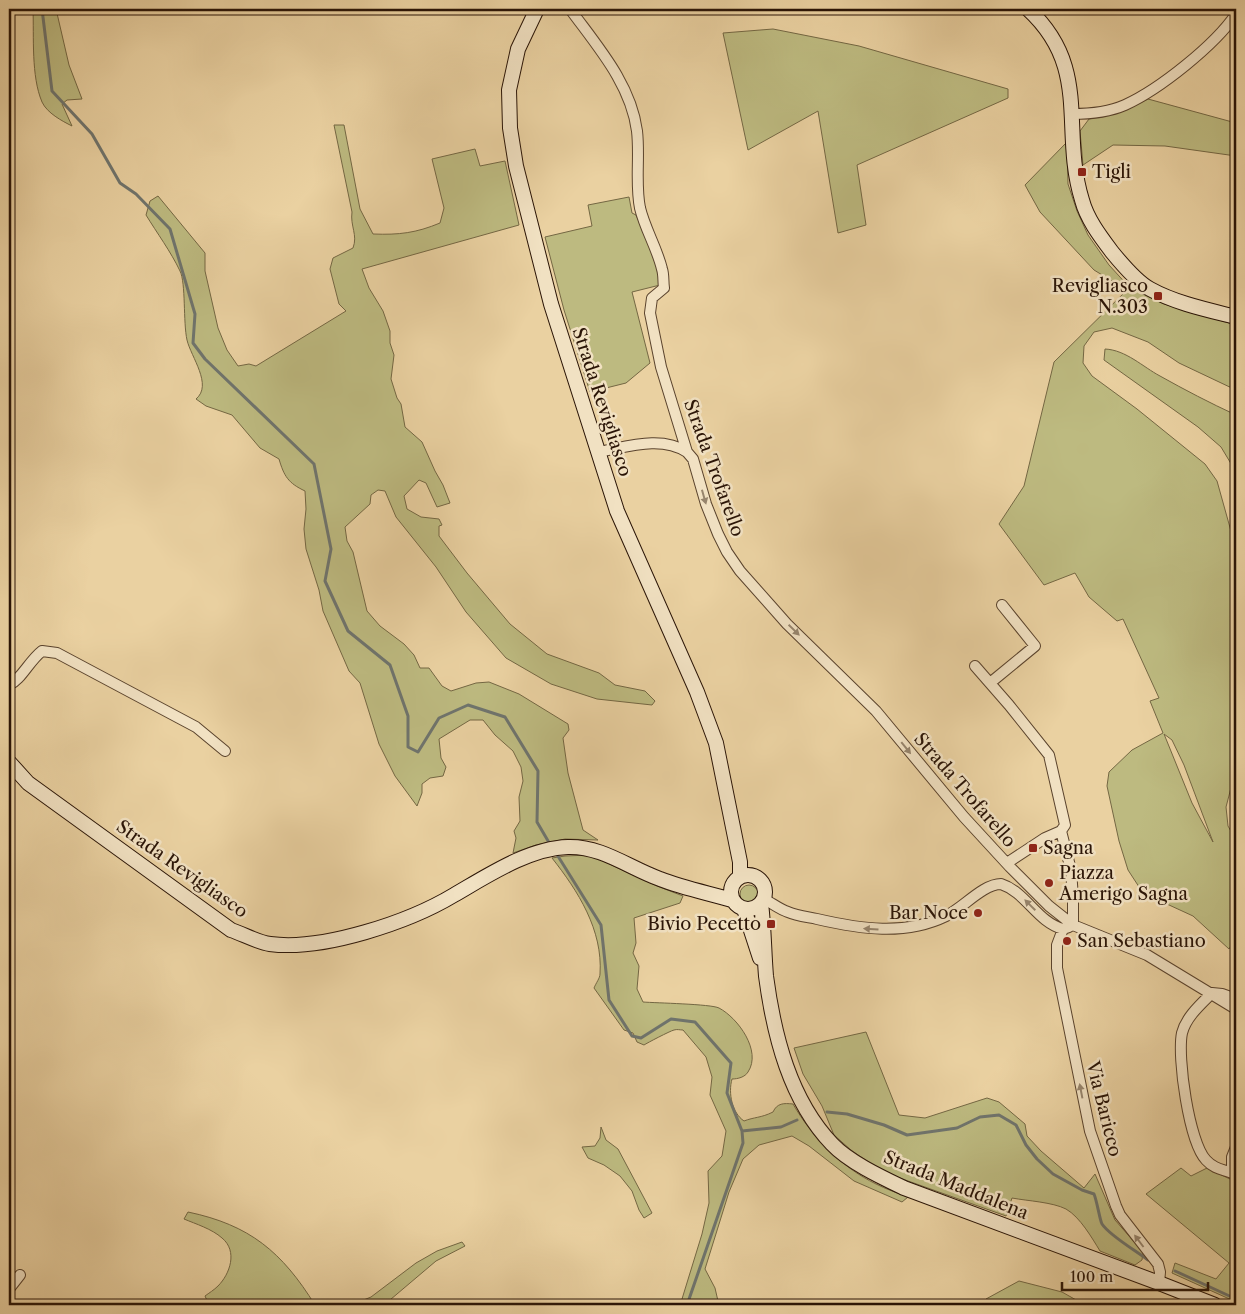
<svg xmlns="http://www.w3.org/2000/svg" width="1245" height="1314" font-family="'Libre Caslon Text',serif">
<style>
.green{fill:#bdba80;stroke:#746743;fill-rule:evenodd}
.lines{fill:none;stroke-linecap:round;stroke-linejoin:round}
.stream{stroke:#6f746d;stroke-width:3}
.street-casing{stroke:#5a432d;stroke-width:12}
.secondary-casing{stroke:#2a1406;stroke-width:16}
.street{stroke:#f1e1c2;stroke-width:10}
.secondary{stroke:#f1e1c2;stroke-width:14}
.oneway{fill:#97856d}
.poi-dot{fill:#8f2418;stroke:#f1e1c2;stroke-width:2}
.labels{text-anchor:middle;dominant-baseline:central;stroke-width:5;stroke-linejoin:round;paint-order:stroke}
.poi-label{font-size:18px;fill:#2a1406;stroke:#f1e1c2;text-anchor:start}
.street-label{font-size:18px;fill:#2a1406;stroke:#f1e1c2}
</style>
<rect width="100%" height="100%" fill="#ead1a1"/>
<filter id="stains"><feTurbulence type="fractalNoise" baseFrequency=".004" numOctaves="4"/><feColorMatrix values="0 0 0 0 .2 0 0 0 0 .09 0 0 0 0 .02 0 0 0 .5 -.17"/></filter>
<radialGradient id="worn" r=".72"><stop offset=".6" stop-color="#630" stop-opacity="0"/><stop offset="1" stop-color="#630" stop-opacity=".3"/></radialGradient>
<!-- green -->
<path class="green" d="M33,9H56L69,65L82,99L67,100L62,104L72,126C62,121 47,113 42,102C31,76 34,37 33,9Z
M773,29L859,46L1008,89V98L857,165L866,225L838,233L818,111L748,150L723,33Z
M1148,99L1236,123V156L1165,146L1113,145L1083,165L1080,131L1089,119L1127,109Z
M334,125H344L360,209L373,234C399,235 416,233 440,223L444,208L432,159L475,149L480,166L505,161L519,225L362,269L369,288L383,311L390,331V343L394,355L391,379L397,398L401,404L405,427L422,442L435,471L443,485L450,503L437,507L426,483L419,480L404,496L407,509L421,517L439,519L442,525L439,526V536L467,573L510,624L547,654L599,673L615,685L645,691L655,701L652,705L597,699L551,684L506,658L466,612L436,567L396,517L385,491L378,490L371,495L370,504L345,527L347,541L353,552L367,611L380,626L404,644L414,655L420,668H429L442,686L451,691L476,683L489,682L519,694L568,724L569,730L563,738L568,773L583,830L598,840L565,839L536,845L513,853L516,838L514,831L520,821L519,797L523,781L521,767L513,751L495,735L483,720H470L439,739L441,758L446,767L443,776L430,778L422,784V793L417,806L395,776L379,744L360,683L349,671L323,611L319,590L306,549L304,529L306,509L305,491C288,483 284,476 279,459L260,448L232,415L206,406L196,399C213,385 191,357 187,340C183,322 186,283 180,271C171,252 157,233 146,215L150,201L158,196L205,253V271L218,328L227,350L238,366L249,364L256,366L346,311L339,304L330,269L333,258L353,248C358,235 350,226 352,212Z
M1067,142L1068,184L1077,211L1088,235L1109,265L1130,288L1164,304L1236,325V390L1179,363L1148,342L1112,328L1094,332L1084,346L1083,363L1092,376L1137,409L1205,464L1217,481L1236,549V781L1232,784L1226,807L1228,826L1236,840V937L1229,949L1193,916L1143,893L1128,870L1119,841L1107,786L1109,772L1132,750L1163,733L1150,701L1159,698L1123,619L1117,621L1089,597L1075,573L1044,585L999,524L1024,486L1054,362L1129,288L1117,284L1094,270L1040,212L1025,185ZM1164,734L1172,740L1184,765L1213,842L1192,803Z
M629,197L632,213L636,215L654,254L659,268L660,285L632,292L650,363L626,383L590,392L564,310L545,237L592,226L588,205Z
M1105,349C1126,350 1143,367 1160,376C1185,390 1210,403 1236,415V472L1221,447L1198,427L1104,360Z
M590,855L657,886L683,896L680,903L634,918L636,943L633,953L639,966L637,989L643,1002C656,1003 711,1004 719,1008C738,1018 762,1051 748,1072C745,1077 738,1079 732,1079C728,1093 732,1113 744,1121C754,1117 761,1118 773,1112C777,1103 784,1103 793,1104C812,1137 841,1167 876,1184C886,1189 897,1193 908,1197L902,1202L854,1181L809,1146L792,1136L759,1145L743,1159L729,1192L705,1269L715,1288L718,1301L716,1305H675L682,1299L702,1234L709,1203L708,1171L722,1156L726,1131L710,1095L712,1077L706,1057L683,1030C680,1030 677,1029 674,1030C670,1031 647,1043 644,1045L637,1042L633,1033L624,1030L594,988C596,983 600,978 600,974C603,930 578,891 552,858L565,856Z
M740 894a9 9 0 1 1 18 0a9 9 0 1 1-18 0Z
M866,1032L899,1115L925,1118L987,1098L999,1102L1025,1124L1027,1136L1041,1151L1084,1188L1095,1174L1115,1220L1143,1252L1142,1260L1135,1265L1100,1251C1092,1238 1080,1217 1066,1209C1052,1202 1028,1201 1012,1198L1006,1216L883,1172L851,1150L834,1135L822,1106L803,1074L794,1048Z
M601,1127L606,1140L618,1149L652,1213L644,1218L639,1210L632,1191L620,1176L604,1165L588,1158L582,1147L595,1146L600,1138Z
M1181,1168L1191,1176L1207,1168L1232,1180L1236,1184V1302L1172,1273L1175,1263L1216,1279L1229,1263L1146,1194Z
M188,1212C250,1225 282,1252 315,1305H209L205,1296C209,1293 214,1290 218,1286C230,1274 238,1251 222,1238C212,1229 196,1224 184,1219Z
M462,1242L465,1246L436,1261L384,1305H351L371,1297L416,1263L437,1251Z
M1019,1281L1062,1292L1085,1305H980L986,1299Z"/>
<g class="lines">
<!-- stream -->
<path class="stream" d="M42,9L52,91L92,134L120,183L136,194L170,229L195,314L193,343L205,359L314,464L331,549L325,581L348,631L390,665L408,716V747L418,752L439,718L468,705L505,717L538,771L537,822L551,846
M556,853L601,925L609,1000L632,1036L641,1038L671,1019L695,1022L731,1063L727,1093L742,1131L743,1143L687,1305
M827,1112L847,1114L884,1125L907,1135L957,1128L980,1117L999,1115L1016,1125L1026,1145L1037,1159L1053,1174L1082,1190L1094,1194C1097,1201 1100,1221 1102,1224C1110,1236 1135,1250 1148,1260
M742,1131L781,1127L797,1120
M1175,1271L1236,1299"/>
<defs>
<path id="street" d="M570,9C597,46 631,84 637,131C640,157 635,183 640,208C645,229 657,248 662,269C664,275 663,282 664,288L652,298L650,313L661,367L687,452L693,459L706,504L718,534L727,552L740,571L787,624L876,711L964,817L1010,867L1049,906L1073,925L1147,955L1236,1009
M1072,114C1089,114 1109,112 1125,105C1160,89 1215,45 1236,14
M598,452C627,447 661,435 687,452
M975,666L1009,705L1049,755L1065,825L1061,831
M990,683L1035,646L1002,605
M9,685C21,680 29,661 42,651L57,653L196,727L225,751
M1007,863L1045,838L1061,831L1071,870L1073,898V925
M764,899C772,903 779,909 788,912C797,916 808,917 817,919C860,929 905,936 946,916C963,908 983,884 1001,884C1026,892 1037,922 1063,929L1069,927
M1063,929L1057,945V968L1090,1131L1116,1206L1120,1215L1158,1264L1160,1272L1159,1283
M1212,993C1201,1004 1186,1017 1182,1033C1177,1057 1189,1142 1206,1160C1216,1171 1226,1169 1236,1175
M1212,993L1222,994L1236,999
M1232,1173V1157L1236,1147
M9,1289L20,1275"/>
<path id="secondary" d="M537,9L518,49L509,90L510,128L516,166L551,304L617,511L697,692L716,743L740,862V876
M1028,9C1092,68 1060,129 1082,200C1087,219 1100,236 1112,252C1121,263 1137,282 1150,289C1175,303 1208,310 1236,317
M9,762L28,783L231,930C243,934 257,942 270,944C323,951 409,922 454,895C487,876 529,848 568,847C602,846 629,868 660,879C683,888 708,893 732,900
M731 892a17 17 0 1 1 34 0a17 17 0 1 1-34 0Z
M761,903C764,927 764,952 766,976C774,1036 790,1100 832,1144C849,1162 881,1177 904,1188L1159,1283L1215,1305
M744,909L760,958"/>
</defs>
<!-- street casing -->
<use href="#street" class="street-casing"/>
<!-- secondary casing -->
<use href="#secondary" class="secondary-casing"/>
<!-- street -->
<use href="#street" class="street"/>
<!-- secondary -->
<use href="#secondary" class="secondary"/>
</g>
<!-- one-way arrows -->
<defs><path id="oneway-solid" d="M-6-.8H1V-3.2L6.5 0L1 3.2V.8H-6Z" transform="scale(1.25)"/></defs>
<g class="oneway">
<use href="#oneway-solid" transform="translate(704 497) rotate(74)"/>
<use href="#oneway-solid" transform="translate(794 630) rotate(44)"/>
<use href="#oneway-solid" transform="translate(906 748) rotate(51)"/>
<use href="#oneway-solid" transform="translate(1030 905) rotate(-135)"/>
<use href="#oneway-solid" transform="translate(871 929) rotate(-177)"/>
<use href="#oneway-solid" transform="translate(1081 1091) rotate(-101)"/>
<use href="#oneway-solid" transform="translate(1139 1241) rotate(-127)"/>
</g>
<!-- markers -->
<g class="poi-dot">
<rect x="1077" y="167" width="10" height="10" rx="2.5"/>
<rect x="1153" y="291" width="10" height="10" rx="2.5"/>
<rect x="1028" y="843" width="10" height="10" rx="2.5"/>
<circle cx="1049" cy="883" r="5"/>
<circle cx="978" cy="913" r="5"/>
<rect x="766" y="919" width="10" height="10" rx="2.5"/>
<circle cx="1067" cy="941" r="5"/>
</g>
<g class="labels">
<!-- poi labels -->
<g class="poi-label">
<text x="1092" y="172">Tigli</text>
<text x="1148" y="286" text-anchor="end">Revigliasco<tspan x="1148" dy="21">N.303</tspan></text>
<text x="1043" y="848">Sagna</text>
<text x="1059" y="873">Piazza<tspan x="1059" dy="21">Amerigo Sagna</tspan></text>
<text x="968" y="913" text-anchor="end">Bar Noce</text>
<text x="761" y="924" text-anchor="end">Bivio Pecetto</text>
<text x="1077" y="941">San Sebastiano</text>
</g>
<!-- street labels -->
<g class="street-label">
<text transform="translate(602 402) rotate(72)">Strada Revigliasco</text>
<text transform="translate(714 468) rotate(70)">Strada Trofarello</text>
<text transform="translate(965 790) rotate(49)">Strada Trofarello</text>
<text transform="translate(182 869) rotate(35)">Strada Revigliasco</text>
<text transform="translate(1104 1109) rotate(76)">Via Baricco</text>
<text transform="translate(956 1185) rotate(22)">Strada Maddalena</text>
</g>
</g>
<!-- margin -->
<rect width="1245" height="1314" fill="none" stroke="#ead1a1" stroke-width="30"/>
<rect x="10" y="10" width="1225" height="1294" fill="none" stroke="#2a1406" stroke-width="2.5"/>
<rect x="15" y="15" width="1215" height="1284" fill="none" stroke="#2a1406"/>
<!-- scale -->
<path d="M1062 1282v8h146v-8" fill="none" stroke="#2a1406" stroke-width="2.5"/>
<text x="1070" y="1282" font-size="15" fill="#2a1406" stroke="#f1e1c2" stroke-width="4" paint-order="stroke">100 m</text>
<rect width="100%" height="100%" filter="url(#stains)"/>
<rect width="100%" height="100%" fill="url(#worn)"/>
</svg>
